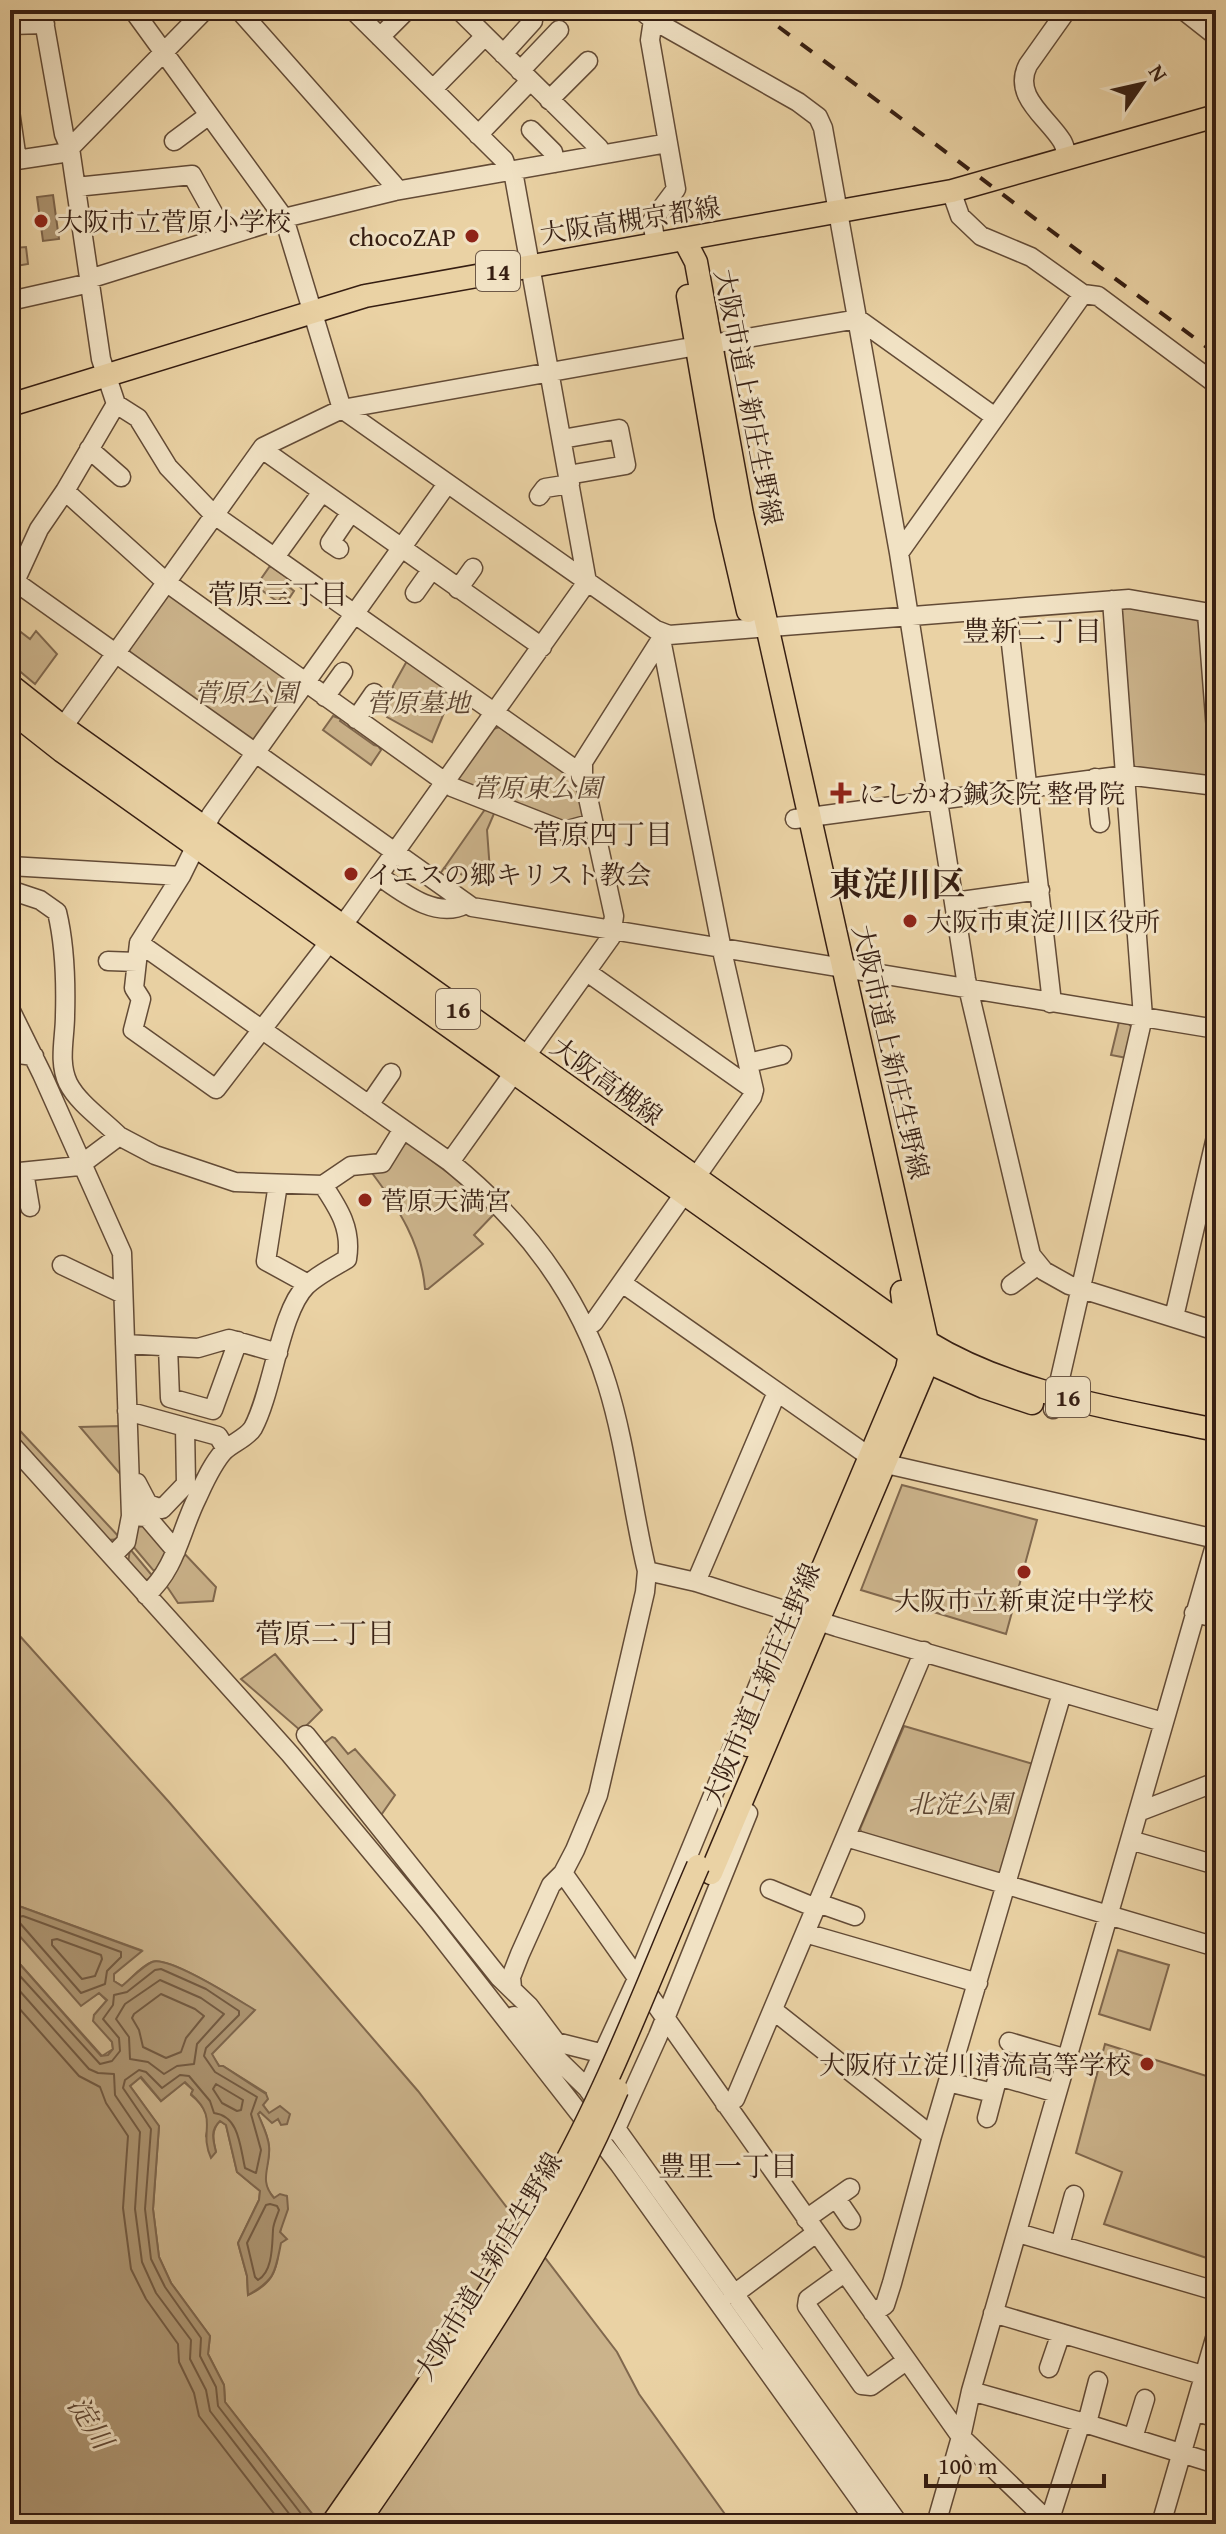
<svg xmlns="http://www.w3.org/2000/svg" width="1226" height="2534" font-family="'Gentium Book Plus','Noto Serif JP',serif">
<style>
.green{fill:#cbb38b;stroke:#80684e;stroke-width:2}
.water{fill:#ad9572;stroke:#7d654c;stroke-width:2}
.lines{fill:none;stroke-linecap:round;stroke-linejoin:round}
.shore{stroke:#725a42;stroke-width:2}
.minor-casing{stroke:#634b36;stroke-width:21}
.major-casing{stroke:#361e12;stroke-width:25}
.minor{stroke:#f1e2c4;stroke-width:18}
.major{stroke:#ead2a4;stroke-width:22}
.rail{stroke:#361e12;stroke-width:4;stroke-dasharray:14 14;stroke-linecap:butt}
.major-bridge-casing{stroke:#361e12;stroke-width:25;stroke-linecap:butt}
.major-bridge{stroke:#ead2a4;stroke-width:22}
.poi-dot{fill:#8f2418;stroke:#f1e2c4;stroke-width:3}
.labels{text-anchor:middle;dominant-baseline:central;stroke-width:6;stroke-linejoin:round;paint-order:stroke}
.shield{fill:#f1e2c4;stroke:#6e5947;stroke-width:2}
.shield-label{font-size:24px;font-weight:bold;fill:#361e12}
.street-label{font-size:26px;fill:#361e12;stroke:#f1e2c4}
.poi-label{font-size:26px;fill:#361e12;stroke:#f1e2c4;text-anchor:start}
.park-label{font-size:26px;font-style:italic;fill:#5b4330;stroke:#f1e2c4}
.neighbourhood-label{font-size:28px;fill:#361e12;stroke:#f1e2c4}
.water-label{font-size:28px;font-style:italic;fill:#604834;stroke:#f1e2c4}
.district-label{font-size:34px;font-weight:bold;fill:#361e12;stroke:#f1e2c4}
</style>
<rect width="100%" height="100%" fill="#ead2a4"/>
<filter id="stains"><feTurbulence type="fractalNoise" baseFrequency=".0025" numOctaves="4"/><feColorMatrix values="0 0 0 0 .2 0 0 0 0 .09 0 0 0 0 .02 0 0 0 .5 -.17"/></filter>
<radialGradient id="worn" r=".72"><stop offset=".6" stop-color="#630" stop-opacity="0"/><stop offset="1" stop-color="#630" stop-opacity=".3"/></radialGradient>
<!-- green -->
<path class="green" d="M10,211L14,248L26,247L28,264L10,267Z
M270,566L293,582L289,587L294,591L288,600L282,596L278,602L256,586Z
M172,595L293,680L294,690L259,738L250,740L131,654L128,647L165,596Z
M1126,606L1196,619L1201,625L1213,773L1208,778L1136,768L1131,762L1119,611Z
M10,617L17,620L13,626L30,639L36,631L57,654L35,684L10,663Z
M408,659L453,691L432,742L387,717L393,686Z
M333,716L341,719L340,721L374,745L378,746L381,750L371,765L323,730Z
M500,727L574,779L578,785L585,818L564,827L454,783L493,729Z
M488,805L496,809L487,830L490,871L471,878L444,868L440,874Z
M1119,1022L1129,1024L1134,1030L1127,1058L1111,1055Z
M408,1143L451,1175L495,1213L474,1235L483,1244L428,1289H425C421,1243 399,1209 372,1173L401,1145Z
M10,1420L121,1539L108,1540L10,1432Z
M120,1426L121,1475L80,1427Z
M902,1485L1037,1520L1006,1634L861,1590Z
M137,1520L172,1549L163,1573L153,1570L132,1545Z
M130,1549L155,1579L142,1580L128,1563Z
M181,1550L216,1587L213,1601L178,1603L166,1585Z
M10,1625L169,1802L418,2091L617,2352L639,2394L732,2524H320L225,2402L224,2385L208,2354L210,2336L171,2283L159,2257L153,2209L159,2126L130,2086L140,2077L161,2101L184,2082L193,2090L191,2095C205,2106 211,2118 206,2136L216,2152C213,2140 211,2130 220,2121L226,2125L237,2172L260,2191L259,2200L238,2243L247,2276L248,2295C279,2281 277,2264 280,2233C282,2220 288,2210 286,2196L274,2198C256,2178 271,2168 269,2146C268,2135 262,2124 258,2114L260,2111L287,2124L269,2113L263,2105L266,2093L223,2066L220,2067L211,2054L254,2010C238,2000 168,1955 152,1962C141,1966 131,1979 122,1986L114,1981V1974L141,1950L16,1905L10,1914Z
M275,1654L322,1710L301,1731L241,1679Z
M904,1726L1033,1764L1003,1871L996,1875L863,1835L860,1829Z
M332,1737L335,1738L348,1754L355,1749L395,1795L379,1818L323,1744Z
M10,1924L81,2005L99,1993L107,2001L94,2015L112,2042L113,2049L102,2056L10,1953Z
M1118,1950L1169,1965L1150,2030L1099,2014Z
M1105,2044L1216,2079V2261L1104,2224L1122,2172L1076,2153Z"/>
<!-- water -->
<path class="water" d="M53,195L59,239L43,241L37,197Z
M16,1905L142,1951L114,1974V1981L122,1986C131,1979 141,1967 152,1962C168,1955 238,2000 255,2010L212,2054L219,2066H223L266,2094L268,2099L263,2105L269,2113L280,2106L290,2114L287,2124L281,2125L278,2119L272,2123L260,2112L258,2114C262,2124 268,2135 269,2146C271,2167 258,2180 274,2198L280,2194L287,2196L288,2209L280,2232L287,2239L281,2243C275,2273 275,2280 248,2295L247,2276L238,2243L259,2200L260,2191L237,2172L226,2125L220,2121C210,2130 213,2140 216,2152L211,2158C198,2130 220,2120 191,2094L193,2090L185,2082L161,2101L141,2077L130,2086L159,2126L153,2209L159,2257L171,2283L210,2336L208,2354L224,2385L225,2402L320,2524H10V1953L101,2056L108,2055L113,2049L112,2042L93,2021L94,2015L107,2000L99,1993L81,2006L10,1925V1914Z"/>
<g class="lines">
<!-- shore -->
<path class="shore" d="M23,1916L121,1952V1957L107,1971L105,1984L81,1993L19,1922V1917Z
M57,1939L101,1955L102,1959L95,1976L82,1979L52,1945V1940Z
M10,1965L100,2064L112,2061L120,2051L119,2038L103,2019L113,2005L114,1995L127,1992L155,1970L161,1969L206,1989L239,2011V2015L206,2048L204,2056L215,2072L257,2097L251,2114L261,2150L256,2173L245,2168C240,2146 239,2116 214,2113L210,2101L189,2076L180,2075L162,2088L146,2072L139,2070L125,2080L123,2088L151,2129L145,2209L151,2259L165,2287L201,2338L200,2356L216,2387L218,2406L309,2524
M10,1980L89,2069L98,2073L114,2074L115,2095L140,2132L135,2209L142,2262L156,2293L191,2340L190,2359L206,2390L210,2411L297,2524
M160,1980L201,1998L224,2014L197,2044L194,2064L177,2066L164,2074L148,2062L130,2059L129,2037L116,2019L125,2004Z
M161,1994L195,2009L204,2016L186,2038L181,2052L166,2058L143,2047L139,2030L132,2018L134,2014Z
M10,1998L79,2076L100,2087L106,2103L128,2136L123,2208L131,2269L146,2299L178,2344L179,2362L194,2393L199,2416L282,2524
M216,2084L243,2100L241,2110L237,2111L222,2103L213,2089Z
M270,2204L277,2206L279,2210C277,2216 273,2224 273,2230C272,2245 273,2271 258,2280L255,2277L247,2243L266,2205Z"/>
<defs>
<path id="minor" d="M133,10L284,218L342,409L656,630L669,635L1129,599L1216,614
M239,10L394,185L395,191
M353,10L504,160L508,172
M459,10L599,148L601,154
M641,10L653,20L798,102L818,117L823,128L899,553L966,979L1031,1255L1044,1271L1069,1285L1216,1331
M1067,10L1028,65C1012,96 1047,117 1062,141C1065,146 1066,153 1068,158
M1183,10L1216,36
M10,25L45,24
M380,37L407,10
M503,54L533,21
M1216,57V58
M520,71L559,30
M433,89L485,36
M549,100L588,61
M10,111L17,160
M531,130L553,152L555,163
M478,135L530,81
M174,141L209,115
M10,161L63,153L70,148L64,134L42,10
M76,187L192,175L226,236
M954,199L960,216L981,236L1031,257L1083,294L1098,296L1216,384
M656,244L652,221L676,189L650,40L653,20L658,12
M89,279L284,218L395,191L668,143
M10,301L90,283
M712,344L858,319L995,417
M116,404L138,418L168,467L213,514L583,775
M562,439L619,429L626,465L568,475
M89,449L121,477
M262,449L542,647
M447,484L211,815L181,876L139,943L450,1162C524,1222 579,1293 607,1384C626,1445 632,1509 647,1571L645,1592L598,1795L575,1850L563,1873L551,1885L520,1954L511,1977L512,1988
M65,491L166,582L452,787L564,831L593,823
M539,496L545,488L570,484
M339,549L330,543L351,512
M899,553L1083,294
M275,557L322,492
M10,578L472,907L1216,1029
M458,589L473,568
M11,590L39,529L65,491L116,404L101,359L70,148L205,10
M415,593L432,569
M1007,609L1051,994L1050,1003
M1207,613L1216,730
M325,697L343,672
M356,719L374,693
M63,727L263,447L342,409L697,346
M1095,778L1100,823
M795,819L1126,775L1216,786
M10,866L181,876
M379,876C402,892 436,920 466,904
M10,890L40,900L57,912C65,945 66,982 65,1016C65,1038 58,1062 68,1083C78,1103 103,1120 119,1136
M954,902L1040,890
M139,943L134,988L141,999L133,1030L216,1089L351,914L587,582L513,171
M108,961L137,962
M587,972L754,1090
M10,1009L42,1074L122,1253L131,1516L126,1542L112,1556
M10,1053L34,1056
M748,1063L782,1055
M369,1105L391,1073
M450,1162L611,937L614,916L583,775V762L661,639
M24,1172L30,1207
M10,1173L79,1166L119,1136L155,1155L235,1182L323,1185L351,1166L382,1163L403,1129
M278,1184L266,1261L308,1284
M62,1265L123,1294
M622,1283L870,1457L895,1466L1216,1539
M1011,1285L1038,1265
M1174,1317L1216,1137
M586,1328L594,1322L752,1097L754,1090L723,955L661,639L662,633
M125,1344L198,1348L229,1339L278,1353
M168,1347L170,1398L213,1410L238,1341
M1053,1409L1143,1017L1112,600
M127,1411L218,1436L226,1449
M10,1443L290,1754L429,1921L619,2164L877,2524
M130,1482L137,1483L148,1504L162,1509L186,1484L185,1427
M131,1516L147,1517L176,1551
M647,1571L696,1582L837,1627L1163,1722
M696,1582L777,1392
M146,1595C176,1569 180,1532 197,1498C204,1483 212,1464 224,1451C232,1443 247,1438 253,1428C273,1391 280,1312 306,1286C317,1275 334,1267 347,1259C352,1229 339,1209 323,1185
M1194,1613L1216,1618
M306,1735L499,1977L529,2006L556,2042L604,2054
M1138,1812L1216,1782
M846,1837L1216,1947
M1130,1840L1216,1865
M563,1873L961,2437L1051,2524
M770,1889L816,1908
M818,1903L855,1916
M805,1933L978,1983
M773,2010L932,2136
M514,2016L524,2021L550,2052L587,2088L899,2524
M1009,2042L1067,2059
M948,2082L993,2093
M587,2088L637,1979L782,1628L801,1616
M725,2104L735,2099L924,1651
M987,2118L998,2076L1057,2093
M615,2131L658,2036L748,1813
M836,2198L851,2220
M806,2219L850,2188
M1018,2233L1216,2291
M1060,2245L1074,2195
M844,2273L808,2299L807,2306L862,2385L871,2386L906,2361
M733,2295L816,2233
M873,2313L885,2305L892,2283L932,2136L1062,1693
M993,2313L1216,2379
M1049,2368L1061,2333
M971,2391L1081,2422L1216,2464
M1195,2411L1216,2418
M1087,2423L1098,2381
M1133,2438L1145,2399
M1049,2522L1081,2422
M936,2524L961,2437L971,2391L1216,1542
M1161,2524L1216,2335"/>
<path id="major" d="M684,239L696,262L742,514L927,1342V1362L922,1375L711,1873
M688,296L726,516L748,611
M10,405L365,296L952,191L1216,116
M10,685L63,727L927,1342C1013,1395 1119,1409 1216,1430
M10,710L62,751L910,1354L984,1387L1032,1403
M748,1745L907,1369L910,1354L902,1292"/>
</defs>
<!-- minor casing -->
<use href="#minor" class="minor-casing"/>
<!-- major casing -->
<use href="#major" class="major-casing"/>
<!-- minor -->
<use href="#minor" class="minor"/>
<!-- major -->
<use href="#major" class="major"/>
<!-- rail -->
<path class="rail" d="M756,10L1216,354"/>
<defs>
<path id="major-bridge" d="M332,2524C408,2414 487,2304 552,2188C610,2086 651,1974 698,1866
M357,2524C452,2385 551,2246 617,2090"/>
</defs>
<!-- major-bridge casing -->
<use href="#major-bridge" class="major-bridge-casing"/>
<!-- major-bridge -->
<use href="#major-bridge" class="major-bridge"/>
</g>
<!-- markers -->
<g class="poi-dot">
<circle cx="41" cy="221" r="8"/>
<circle cx="472" cy="236" r="8"/>
<path d="M837 781h8v8h8v8h-8v8h-8v-8h-8v-8h8z"/>
<circle cx="351" cy="874" r="8"/>
<circle cx="910" cy="921" r="8"/>
<circle cx="365" cy="1200" r="8"/>
<circle cx="1024" cy="1572" r="8"/>
<circle cx="1147" cy="2064" r="8"/>
</g>
<g class="labels">
<!-- shield labels -->
<g class="shield">
<rect x="476" y="251" width="44" height="40" rx="6"/>
<rect x="436" y="989" width="44" height="40" rx="6"/>
<rect x="1046" y="1377" width="44" height="40" rx="6"/>
</g>
<g class="shield-label">
<text x="498" y="271">14</text>
<text x="458" y="1009">16</text>
<text x="1068" y="1397">16</text>
</g>
<!-- street labels -->
<g class="street-label">
<text transform="translate(630 220) rotate(-9)">大阪高槻京都線</text>
<text transform="translate(749 397) rotate(79)">大阪市道上新庄生野線</text>
<text transform="translate(891 1052) rotate(77)">大阪市道上新庄生野線</text>
<text transform="translate(607 1081) rotate(36)">大阪高槻線</text>
<text transform="translate(761 1684) rotate(-67)">大阪市道上新庄生野線</text>
<text transform="translate(488 2266) rotate(-59)">大阪市道上新庄生野線</text>
</g>
<!-- poi labels -->
<g class="poi-label">
<text x="57" y="221">大阪市立菅原小学校</text>
<text x="456" y="236" text-anchor="end">chocoZAP</text>
<text x="859" y="793">にしかわ鍼灸院 整骨院</text>
<text x="367" y="874">イエスの郷キリスト教会</text>
<text x="926" y="921">大阪市東淀川区役所</text>
<text x="381" y="1200">菅原天満宮</text>
<text x="1024" y="1600" text-anchor="middle">大阪市立新東淀中学校</text>
<text x="1131" y="2064" text-anchor="end">大阪府立淀川清流高等学校</text>
</g>
<!-- park labels -->
<g class="park-label">
<text x="246" y="692">菅原公園</text>
<text x="418" y="702">菅原墓地</text>
<text x="537" y="787">菅原東公園</text>
<text x="960" y="1803">北淀公園</text>
</g>
<!-- neighbourhood labels -->
<g class="neighbourhood-label">
<text x="278" y="593">菅原三丁目</text>
<text x="1032" y="630">豊新二丁目</text>
<text x="603" y="833">菅原四丁目</text>
<text x="325" y="1632">菅原二丁目</text>
<text x="728" y="2165">豊里一丁目</text>
</g>
<!-- water labels -->
<g class="water-label">
<text transform="translate(91 2422) rotate(57)">淀川</text>
</g>
<!-- district labels -->
<g class="district-label">
<text x="897" y="883">東淀川区</text>
</g>
</g>
<!-- margin -->
<rect width="1226" height="2534" fill="none" stroke="#ead2a4" stroke-width="40"/>
<rect x="12" y="12" width="1202" height="2510" fill="none" stroke="#361e12" stroke-width="4"/>
<rect x="20" y="20" width="1186" height="2494" fill="none" stroke="#361e12" stroke-width="2"/>
<!-- north arrow -->
<g transform="translate(1142 84) rotate(56)" stroke="#f1e2c4" stroke-width="6" paint-order="stroke">
<path d="M0-6L14 30L0 20L-14 30Z" fill="#361e12"/>
<text y="-12" font-size="22" font-weight="bold" text-anchor="middle" fill="#361e12">N</text>
</g>
<!-- scale -->
<path d="M926 2474v12h178v-12" fill="none" stroke="#361e12" stroke-width="4"/>
<text x="938" y="2474" font-size="24" fill="#361e12" stroke="#f1e2c4" stroke-width="6" paint-order="stroke">100 m</text>
<rect width="100%" height="100%" filter="url(#stains)"/>
<rect width="100%" height="100%" fill="url(#worn)"/>
</svg>
